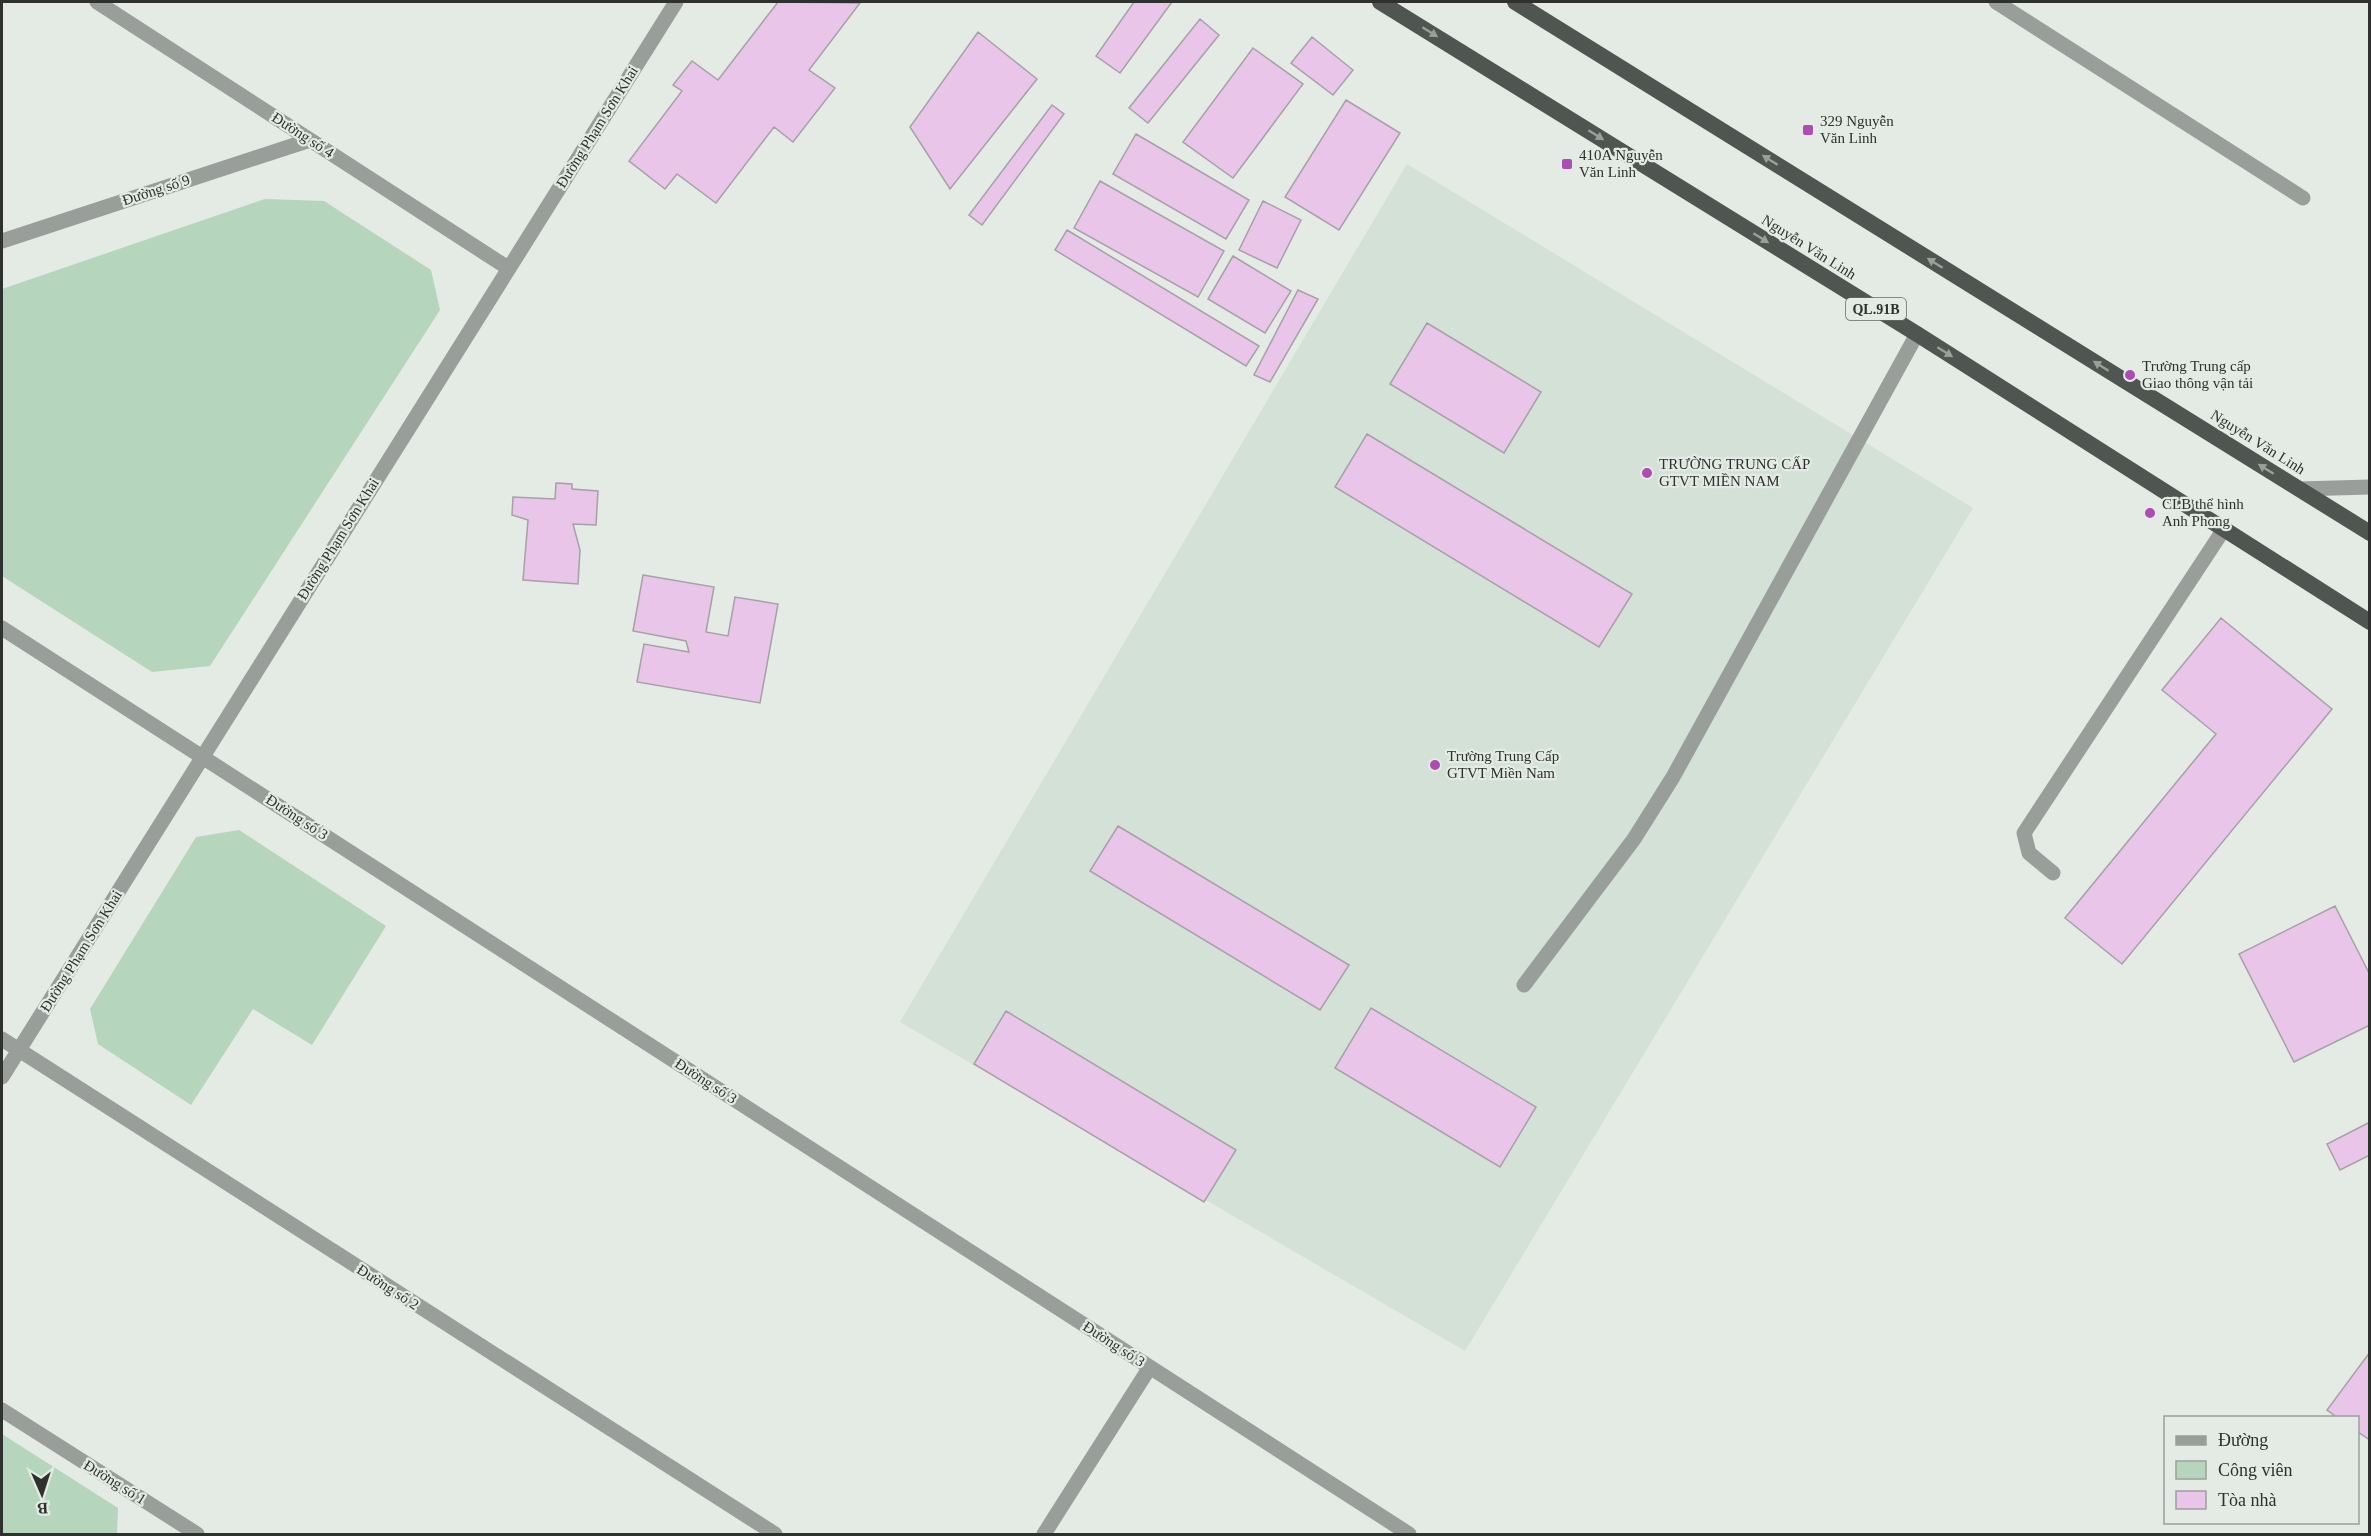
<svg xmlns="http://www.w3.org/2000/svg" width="2371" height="1536" font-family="'Times New Roman',serif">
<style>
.built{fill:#d3e1d6}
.green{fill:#b5d5bc}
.building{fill:#e8c5e9;stroke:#a7a0a7;stroke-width:1.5}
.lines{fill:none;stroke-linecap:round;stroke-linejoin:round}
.service{stroke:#9a9e9b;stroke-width:15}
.minor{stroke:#9a9e9b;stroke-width:15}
.trunk{stroke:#4f5651;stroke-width:16}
.oneway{fill:#99a09a}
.poi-dot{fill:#ad4cb4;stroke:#e3ebe4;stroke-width:2}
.labels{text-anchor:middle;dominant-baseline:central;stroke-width:4.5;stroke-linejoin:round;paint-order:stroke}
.shield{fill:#e3ebe4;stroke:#646965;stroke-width:1.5}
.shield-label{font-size:14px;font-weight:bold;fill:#2e312e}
.poi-label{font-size:15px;fill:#2e312e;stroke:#e3ebe4;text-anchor:start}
.street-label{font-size:15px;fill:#2e312e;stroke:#e3ebe4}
</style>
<rect width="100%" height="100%" fill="#e3ebe4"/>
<!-- built -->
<path class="built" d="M1407,164L1973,508L1465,1351L900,1022Z"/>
<!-- green -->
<path class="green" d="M265,199L324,201L431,270L440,310L210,666L152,672L2,576V289Z
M239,830L386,926L312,1045L253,1009L191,1105L98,1044L90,1009L196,837Z
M2,1434L118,1508L117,1534H2Z"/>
<!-- building -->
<path class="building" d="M778,2L860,3L809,70L835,88L793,142L774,127L716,203L677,174L665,189L629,161L682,91L673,85L692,61L718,80Z
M1134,2H1172L1120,73L1096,56Z
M1200,19L1219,35L1148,123L1129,108Z
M978,32L1037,79L950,189L910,127Z
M1312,37L1353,70L1333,95L1291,63Z
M1253,48L1303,84L1233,178L1183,142Z
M1346,100L1400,133L1339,230L1285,197Z
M1052,105L1064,114L982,225L969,215Z
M1136,134L1249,200L1226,239L1113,174Z
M1100,181L1224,251L1198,297L1074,228Z
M1263,201L1301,220L1277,268L1239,250Z
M1067,230L1259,346L1246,366L1055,250Z
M1233,256L1291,291L1265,333L1208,299Z
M1298,290L1318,299L1270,382L1254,375Z
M1427,323L1541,392L1504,453L1390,384Z
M1367,434L1632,594L1599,647L1335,487Z
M556,483L572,484V489L598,491L596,525L573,524L580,550L578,584L523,580L528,520L512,515L513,497L555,499Z
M643,575L714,587L706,632L728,636L735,597L778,604L760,703L637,682L644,644L689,652L686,641L633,631Z
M2221,618L2332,709L2122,964L2065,918L2216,734L2162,690Z
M1118,826L1349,965L1320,1010L1090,871Z
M2335,906L2370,975V1025L2294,1062L2239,954Z
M1371,1008L1536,1107L1500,1167L1335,1068Z
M1006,1011L1236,1150L1204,1202L974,1064Z
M2370,1122V1155L2340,1170L2327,1144Z
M2370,1352V1440L2358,1432V1418H2338L2327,1410Z"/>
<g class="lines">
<!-- service -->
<path class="service" d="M2299,489L2370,487
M1524,985L1634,839L1673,777L1917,334"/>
<!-- minor -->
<path class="minor" d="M97,2L508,268
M1996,2L2303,198
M2,241L310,140
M2,628L1409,1534
M2053,873L2029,853L2024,833L2224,529
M2,1039L775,1534
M2,1077L676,2
M2,1410L197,1534
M1044,1534L1150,1367"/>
<!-- trunk -->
<path class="trunk" d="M1380,2L1917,334L2370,622
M1515,2L2370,533"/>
</g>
<!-- one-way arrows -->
<defs><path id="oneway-solid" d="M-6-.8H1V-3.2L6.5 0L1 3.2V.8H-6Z" transform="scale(1.5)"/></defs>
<g class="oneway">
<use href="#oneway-solid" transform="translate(1430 32) rotate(32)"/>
<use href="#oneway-solid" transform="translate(1596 135) rotate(32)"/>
<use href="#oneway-solid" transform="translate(1770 160) rotate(-148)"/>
<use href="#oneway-solid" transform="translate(1761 238) rotate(32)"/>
<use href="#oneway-solid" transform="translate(1935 263) rotate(-148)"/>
<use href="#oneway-solid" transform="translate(1945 352) rotate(32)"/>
<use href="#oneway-solid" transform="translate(2101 366) rotate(-148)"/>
<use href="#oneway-solid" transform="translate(2266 469) rotate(-148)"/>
</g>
<!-- markers -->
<g class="poi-dot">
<rect x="1802" y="124" width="12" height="12" rx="3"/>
<rect x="1561" y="158" width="12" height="12" rx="3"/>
<circle cx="2130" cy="375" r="6"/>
<circle cx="1647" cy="473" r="6"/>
<circle cx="2150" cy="513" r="6"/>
<circle cx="1435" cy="765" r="6"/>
</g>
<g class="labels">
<!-- shield labels -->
<rect class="shield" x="1846" y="298" width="60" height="22" rx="4.5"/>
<g class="shield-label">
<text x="1876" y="309">QL.91B</text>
</g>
<!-- poi labels -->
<g class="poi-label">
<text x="1820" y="121">329 Nguyễn<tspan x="1820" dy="17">Văn Linh</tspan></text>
<text x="1579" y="155">410A Nguyễn<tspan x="1579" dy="17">Văn Linh</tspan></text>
<text x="2142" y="366">Trường Trung cấp<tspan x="2142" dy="17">Giao thông vận tải</tspan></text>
<text x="1659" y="464">TRƯỜNG TRUNG CẤP<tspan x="1659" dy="17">GTVT MIỀN NAM</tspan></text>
<text x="2162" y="504">CLB thể hình<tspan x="2162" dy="17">Anh Phong</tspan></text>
<text x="1447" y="756">Trường Trung Cấp<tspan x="1447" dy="17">GTVT Miền Nam</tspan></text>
</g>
<!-- street labels -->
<g class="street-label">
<text transform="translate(597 127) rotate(-58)">Đường Phạm Sơn Khai</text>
<text transform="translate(303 135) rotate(33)">Đường số 4</text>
<text transform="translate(156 190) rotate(-18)">Đường số 9</text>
<text transform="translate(1809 247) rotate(32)">Nguyễn Văn Linh</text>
<text transform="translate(2258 442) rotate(32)">Nguyễn Văn Linh</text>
<text transform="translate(338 539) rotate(-58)">Đường Phạm Sơn Khai</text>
<text transform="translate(297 817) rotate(33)">Đường số 3</text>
<text transform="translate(81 951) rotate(-58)">Đường Phạm Sơn Khai</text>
<text transform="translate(706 1081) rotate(33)">Đường số 3</text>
<text transform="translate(388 1287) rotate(33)">Đường số 2</text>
<text transform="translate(1114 1344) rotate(33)">Đường số 3</text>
<text transform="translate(115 1482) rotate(32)">Đường số 1</text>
</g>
</g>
<!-- border -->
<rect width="2371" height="1536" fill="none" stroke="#2e312e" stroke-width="6"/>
<!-- legend -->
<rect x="2164" y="1416" width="195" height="108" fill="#e3ebe4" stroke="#9ba19b" stroke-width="1.5"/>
<rect x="2176" y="1436" width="30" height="9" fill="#9a9e9b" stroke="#9ba19b" stroke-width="1.5"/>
<text x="2218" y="1446" font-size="18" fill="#2e312e">Đường</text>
<rect x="2176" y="1461" width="30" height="18" fill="#b5d5bc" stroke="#9ba19b" stroke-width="1.5"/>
<text x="2218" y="1476" font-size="18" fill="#2e312e">Công viên</text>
<rect x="2176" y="1491" width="30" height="18" fill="#e8c5e9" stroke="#9ba19b" stroke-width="1.5"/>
<text x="2218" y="1506" font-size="18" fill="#2e312e">Tòa nhà</text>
<!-- north arrow -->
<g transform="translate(42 1494) rotate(177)" stroke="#e3ebe4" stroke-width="4.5" paint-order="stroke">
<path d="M0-4.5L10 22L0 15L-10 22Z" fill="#2e312e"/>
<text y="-9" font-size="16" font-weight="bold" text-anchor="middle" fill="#2e312e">B</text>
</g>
</svg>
